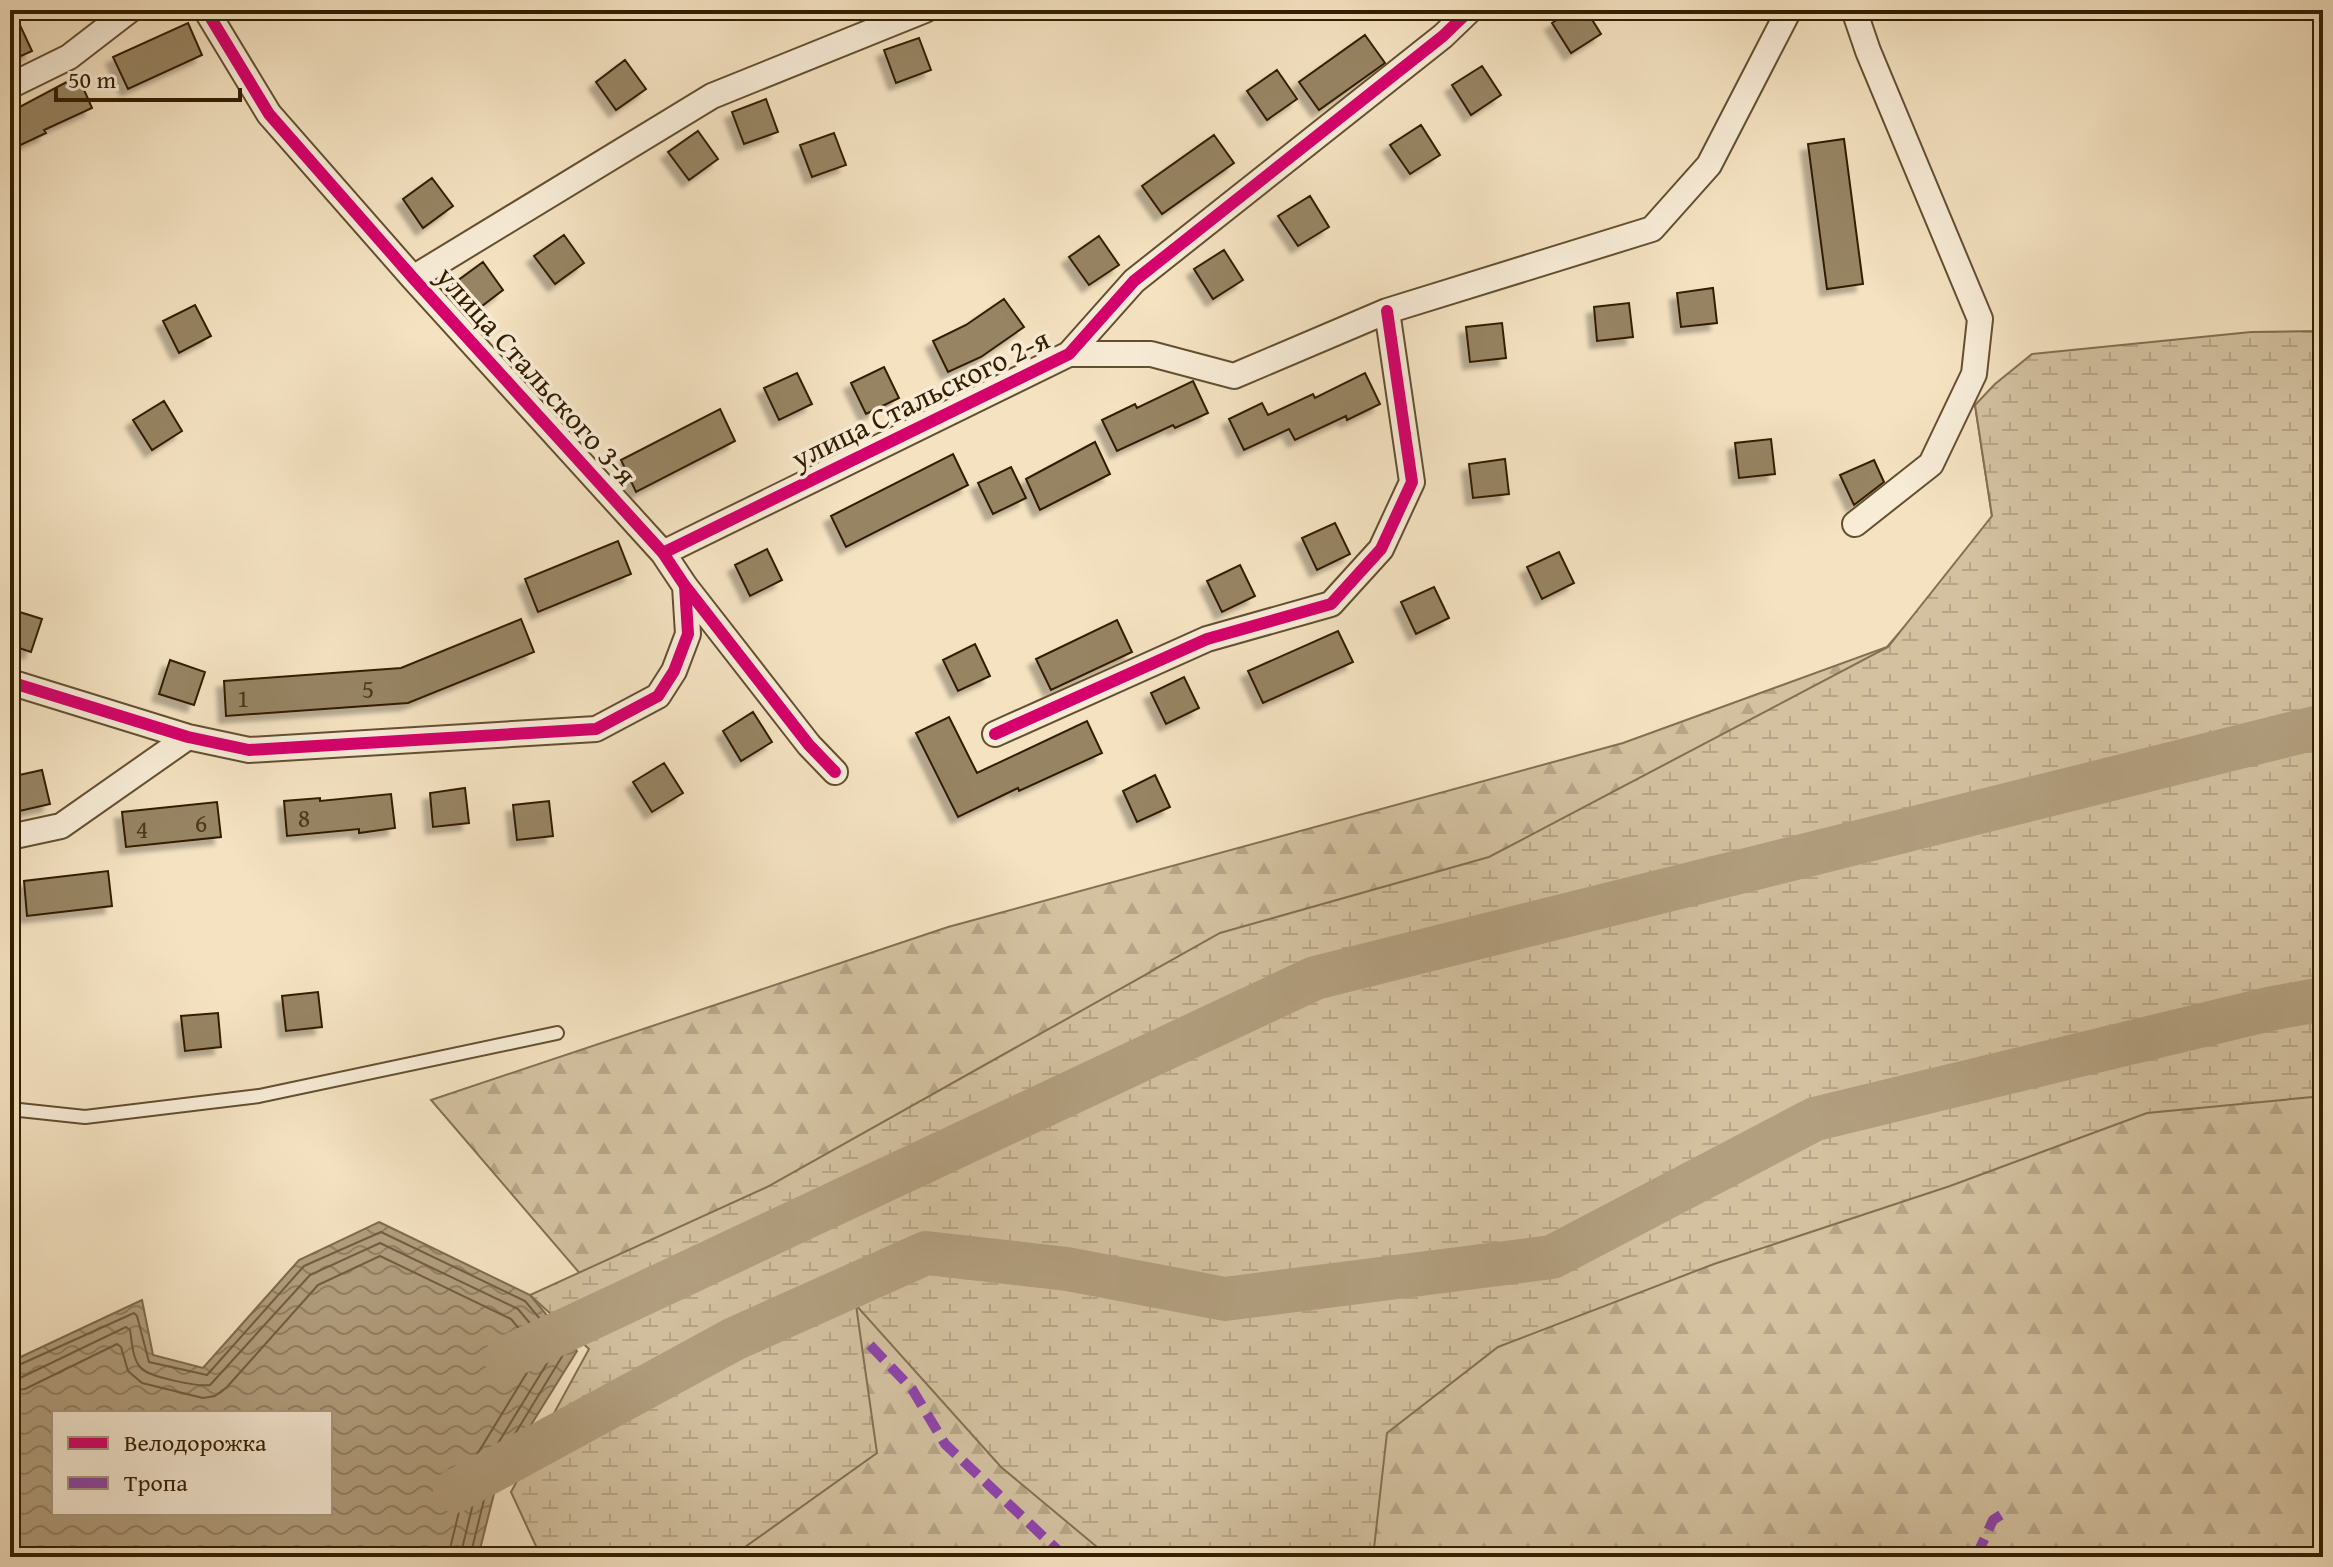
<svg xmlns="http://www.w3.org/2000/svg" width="2333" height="1567" font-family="'Gentium Book Plus',serif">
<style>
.forest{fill:url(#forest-firs);stroke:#837050;stroke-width:2}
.wetland{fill:url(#wetland-marsh);stroke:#837050;stroke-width:2}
.water{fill:url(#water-waves);stroke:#7f6b4c;stroke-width:2;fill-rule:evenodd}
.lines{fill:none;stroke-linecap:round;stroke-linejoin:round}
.shore{stroke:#725e40;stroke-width:2}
.river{stroke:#b29f7f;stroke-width:44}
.building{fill:#978464;stroke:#331e00;stroke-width:2;filter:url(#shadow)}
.lane-casing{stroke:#634f30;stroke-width:16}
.street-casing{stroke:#634f30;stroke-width:28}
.lane{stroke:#f8ecd7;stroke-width:12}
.street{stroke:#f8ecd7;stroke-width:24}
.quiet{stroke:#8e44ad;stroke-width:10;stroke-dasharray:20 10;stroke-linecap:butt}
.cycleway-casing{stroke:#f8ecd7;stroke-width:17}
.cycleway{stroke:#d6006c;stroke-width:12}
.labels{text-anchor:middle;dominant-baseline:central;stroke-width:7;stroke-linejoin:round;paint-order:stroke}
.number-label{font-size:26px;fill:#4c3819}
.street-label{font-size:30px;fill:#331e00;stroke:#f8ecd7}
</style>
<defs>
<pattern id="forest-firs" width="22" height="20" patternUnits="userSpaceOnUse" patternTransform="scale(2)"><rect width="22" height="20" fill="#d3c1a0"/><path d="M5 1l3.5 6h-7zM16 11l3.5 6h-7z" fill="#b6a588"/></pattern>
<pattern id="wetland-marsh" width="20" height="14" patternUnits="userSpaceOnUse" patternTransform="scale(2)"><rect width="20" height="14" fill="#d3c1a0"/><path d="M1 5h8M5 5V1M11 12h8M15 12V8" fill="none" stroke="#b6a588"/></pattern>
<pattern id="water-waves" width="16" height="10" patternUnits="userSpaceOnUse" patternTransform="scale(2)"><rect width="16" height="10" fill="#b29f7f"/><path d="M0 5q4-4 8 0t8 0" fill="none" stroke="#918166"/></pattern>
<filter id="shadow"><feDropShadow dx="-7" dy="7" stdDeviation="2" flood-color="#0004"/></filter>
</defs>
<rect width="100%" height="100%" fill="#f4e2c1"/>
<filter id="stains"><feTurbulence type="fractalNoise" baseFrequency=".0025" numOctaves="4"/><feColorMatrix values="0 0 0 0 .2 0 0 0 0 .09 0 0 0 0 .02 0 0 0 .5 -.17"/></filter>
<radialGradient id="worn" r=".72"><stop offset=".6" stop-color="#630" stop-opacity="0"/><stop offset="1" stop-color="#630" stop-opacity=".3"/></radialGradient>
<!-- forest -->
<path class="forest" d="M2323,348V1557H640L619,1319L431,1100L948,927L1623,743L1887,647L1962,560L1992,516L1975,405Z"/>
<!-- wetland -->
<path class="wetland" d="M2323,331V1096L2147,1113L1950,1186L1714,1264L1498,1347L1387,1433L1373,1557H1109L1001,1467L856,1305L877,1453L731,1557H541L511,1492L589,1349L530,1295L767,1187L1220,933L1489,857L1888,647L1992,516L1975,405L1995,384L2032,354L2251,332Z"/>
<!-- water -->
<path class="water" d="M379,1222L530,1295L577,1351L498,1478L478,1557H10V1362L142,1300L153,1355L203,1368L299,1260ZM54,1413H330V1513H54Z"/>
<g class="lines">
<!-- shore -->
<path class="shore" d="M10,1369L134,1313L137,1316L149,1362L207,1375L304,1266L381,1232L525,1301L566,1350L490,1475L470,1557
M10,1379L20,1378L126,1327L130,1330C132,1341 132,1359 141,1368C149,1377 198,1387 210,1385L310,1275L380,1243L518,1309L554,1352L481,1471L460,1557
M10,1391L25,1389L117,1344L121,1347L128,1371L142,1383L203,1398L215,1396L227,1387L318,1285L380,1256L511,1319L539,1353L470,1466L448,1557"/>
<!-- river -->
<path class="river" d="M506,1358L1315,978L2323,726
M455,1491L734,1339L926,1253L1067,1269L1225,1299L1552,1257L1815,1119L2269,1009L2323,999"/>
</g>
<!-- building -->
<path class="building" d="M10,10H13L32,51L10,61Z
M1573,10H1586L1601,34L1571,53L1552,23Z
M188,23L202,55L128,89L113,57Z
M1365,35L1385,63L1319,110L1299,82Z
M919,38L931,70L896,83L884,50Z
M625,60L646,89L616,110L596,82Z
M1482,66L1501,95L1471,115L1452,85Z
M1277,70L1297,99L1267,120L1247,91Z
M78,76L92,108L44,130L46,133L10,150V112Z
M766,99L778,132L744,144L732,112Z
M1421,125L1440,155L1410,174L1390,145Z
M698,131L718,159L689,180L668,152Z
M834,133L846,165L812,177L800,145Z
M1214,135L1234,163L1162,214L1142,186Z
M1844,139L1863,284L1827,289L1808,144Z
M432,178L453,206L423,228L403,199Z
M1310,196L1329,227L1298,246L1278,216Z
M564,235L584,263L555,284L534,256Z
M1099,236L1119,265L1089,285L1069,257Z
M1224,250L1243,280L1213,299L1194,269Z
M483,262L503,290L474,312L453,284Z
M1713,288L1717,323L1681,327L1677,293Z
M1004,299L1024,327L981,357L948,372L933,341L966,325Z
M1629,303L1633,337L1597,341L1594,307Z
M195,305L211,336L179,353L163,321Z
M1502,323L1506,358L1470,362L1466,327Z
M884,367L899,398L866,414L851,383Z
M797,373L812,404L779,420L764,388Z
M1365,373L1380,404L1347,420L1346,416L1295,440L1289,429L1244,450L1229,419L1262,403L1268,415L1313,394L1315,398Z
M1193,381L1208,413L1175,428L1173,425L1117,451L1102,420L1135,404L1137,408Z
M164,401L182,431L152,450L133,420Z
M720,409L735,441L636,492L621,460Z
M1771,439L1775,474L1739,478L1735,443Z
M1095,442L1110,474L1040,510L1026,479Z
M953,454L968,485L846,547L831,516Z
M1505,459L1509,494L1473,498L1469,464Z
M1874,460L1884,482L1854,505L1840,475Z
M1011,467L1026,498L993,514L978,483Z
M1335,523L1350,554L1317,570L1302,538Z
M618,541L631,574L538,612L525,579Z
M767,549L782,580L750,596L735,565Z
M1559,552L1574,583L1542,599L1527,567Z
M1240,565L1255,596L1222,612L1207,581Z
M1434,587L1449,618L1416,634L1401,602Z
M10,609L42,619L31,652L10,645Z
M521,619L534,652L408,703L226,716L224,681L401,668Z
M1117,620L1132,652L1051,690L1036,659Z
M1338,631L1353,662L1263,703L1248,671Z
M975,644L990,676L958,691L943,660Z
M170,660L205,672L194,705L159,694Z
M1184,677L1199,708L1166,724L1151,693Z
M753,712L772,742L741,761L723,731Z
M949,717L977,773L1087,721L1102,753L1019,791L1018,788L958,817L916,733Z
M664,763L683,793L652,812L633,782Z
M42,770L50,804L15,812L10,792V777Z
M1155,775L1170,807L1137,822L1123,791Z
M465,788L469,823L433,827L430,793Z
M391,794L395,828L359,833V829L287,836L284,801L320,798V801Z
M549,801L553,836L517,840L513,805Z
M217,802L221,837L126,847L122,812Z
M108,871L112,906L27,916L24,881Z
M318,992L322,1027L286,1031L282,996Z
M218,1013L221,1047L185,1051L181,1016Z"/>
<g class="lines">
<defs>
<path id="lane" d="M10,1109L85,1117L259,1096L557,1033"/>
<path id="street" d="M206,10L269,114L413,278L663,553L685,586L809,745L835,772
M1854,10L1868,51L1980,319L1974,374L1931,464L1855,524
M10,86L69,57L130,10
M413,278L712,96L925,10
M1069,354H1151L1234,376L1387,311L1652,229L1709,165L1789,10
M663,553L1069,354L1134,281L1443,36L1470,10
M10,682L188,737L249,750L596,729L658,696L674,671L688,634L685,586
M995,734L1207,639L1331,604L1381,549L1412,482L1387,311
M10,837L61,826L188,737"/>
</defs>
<!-- lane casing -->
<use href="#lane" class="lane-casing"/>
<!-- street casing -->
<use href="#street" class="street-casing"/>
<!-- lane -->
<use href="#lane" class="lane"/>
<!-- street -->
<use href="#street" class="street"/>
<!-- quiet -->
<path class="quiet" d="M870,1345L912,1389L945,1444L1065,1557
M1976,1557L1993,1520L2009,1510"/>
<defs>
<path id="cycleway" d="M206,10L269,114L413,278L663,553L685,586L809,745L835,772
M663,553L1069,354L1134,281L1443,36L1470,10
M10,682L188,737L249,750L596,729L658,696L674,671L688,634L685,586
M995,734L1207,639L1331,604L1381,549L1412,482L1387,311"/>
</defs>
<!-- cycleway casing -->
<use href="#cycleway" class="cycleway-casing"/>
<!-- cycleway -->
<use href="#cycleway" class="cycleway"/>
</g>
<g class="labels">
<!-- number labels -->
<g class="number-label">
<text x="368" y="688">5</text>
<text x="243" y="697">1</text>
<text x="304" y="817">8</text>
<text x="201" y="822">6</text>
<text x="142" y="828">4</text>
</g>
<!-- street labels -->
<g class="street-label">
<text transform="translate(537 375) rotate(48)">улица Стальского 3-я</text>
<text transform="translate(920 398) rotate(-26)">улица Стальского 2-я</text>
</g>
</g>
<!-- margin -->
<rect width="2333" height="1567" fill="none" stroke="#f4e2c1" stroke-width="40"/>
<rect x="12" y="12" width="2309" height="1543" fill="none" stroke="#331e00" stroke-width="4"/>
<rect x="20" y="20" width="2293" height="1527" fill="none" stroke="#331e00" stroke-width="2"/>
<!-- legend -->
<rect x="52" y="1411" width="280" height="104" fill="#f8ecd7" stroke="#a99a81" stroke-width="2"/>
<rect x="68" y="1437" width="40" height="12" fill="#d6006c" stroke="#a99a81" stroke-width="2"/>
<text x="124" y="1451" font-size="24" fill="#331e00">Велодорожка</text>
<rect x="68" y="1477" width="40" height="12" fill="#8e44ad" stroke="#a99a81" stroke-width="2"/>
<text x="124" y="1491" font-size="24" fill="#331e00">Тропа</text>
<!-- scale -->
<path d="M56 88v12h184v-12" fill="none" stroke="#331e00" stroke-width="4"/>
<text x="68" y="88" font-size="24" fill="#331e00" stroke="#f8ecd7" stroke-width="6" paint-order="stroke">50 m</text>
<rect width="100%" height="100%" filter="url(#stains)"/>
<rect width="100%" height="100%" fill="url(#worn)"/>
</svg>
